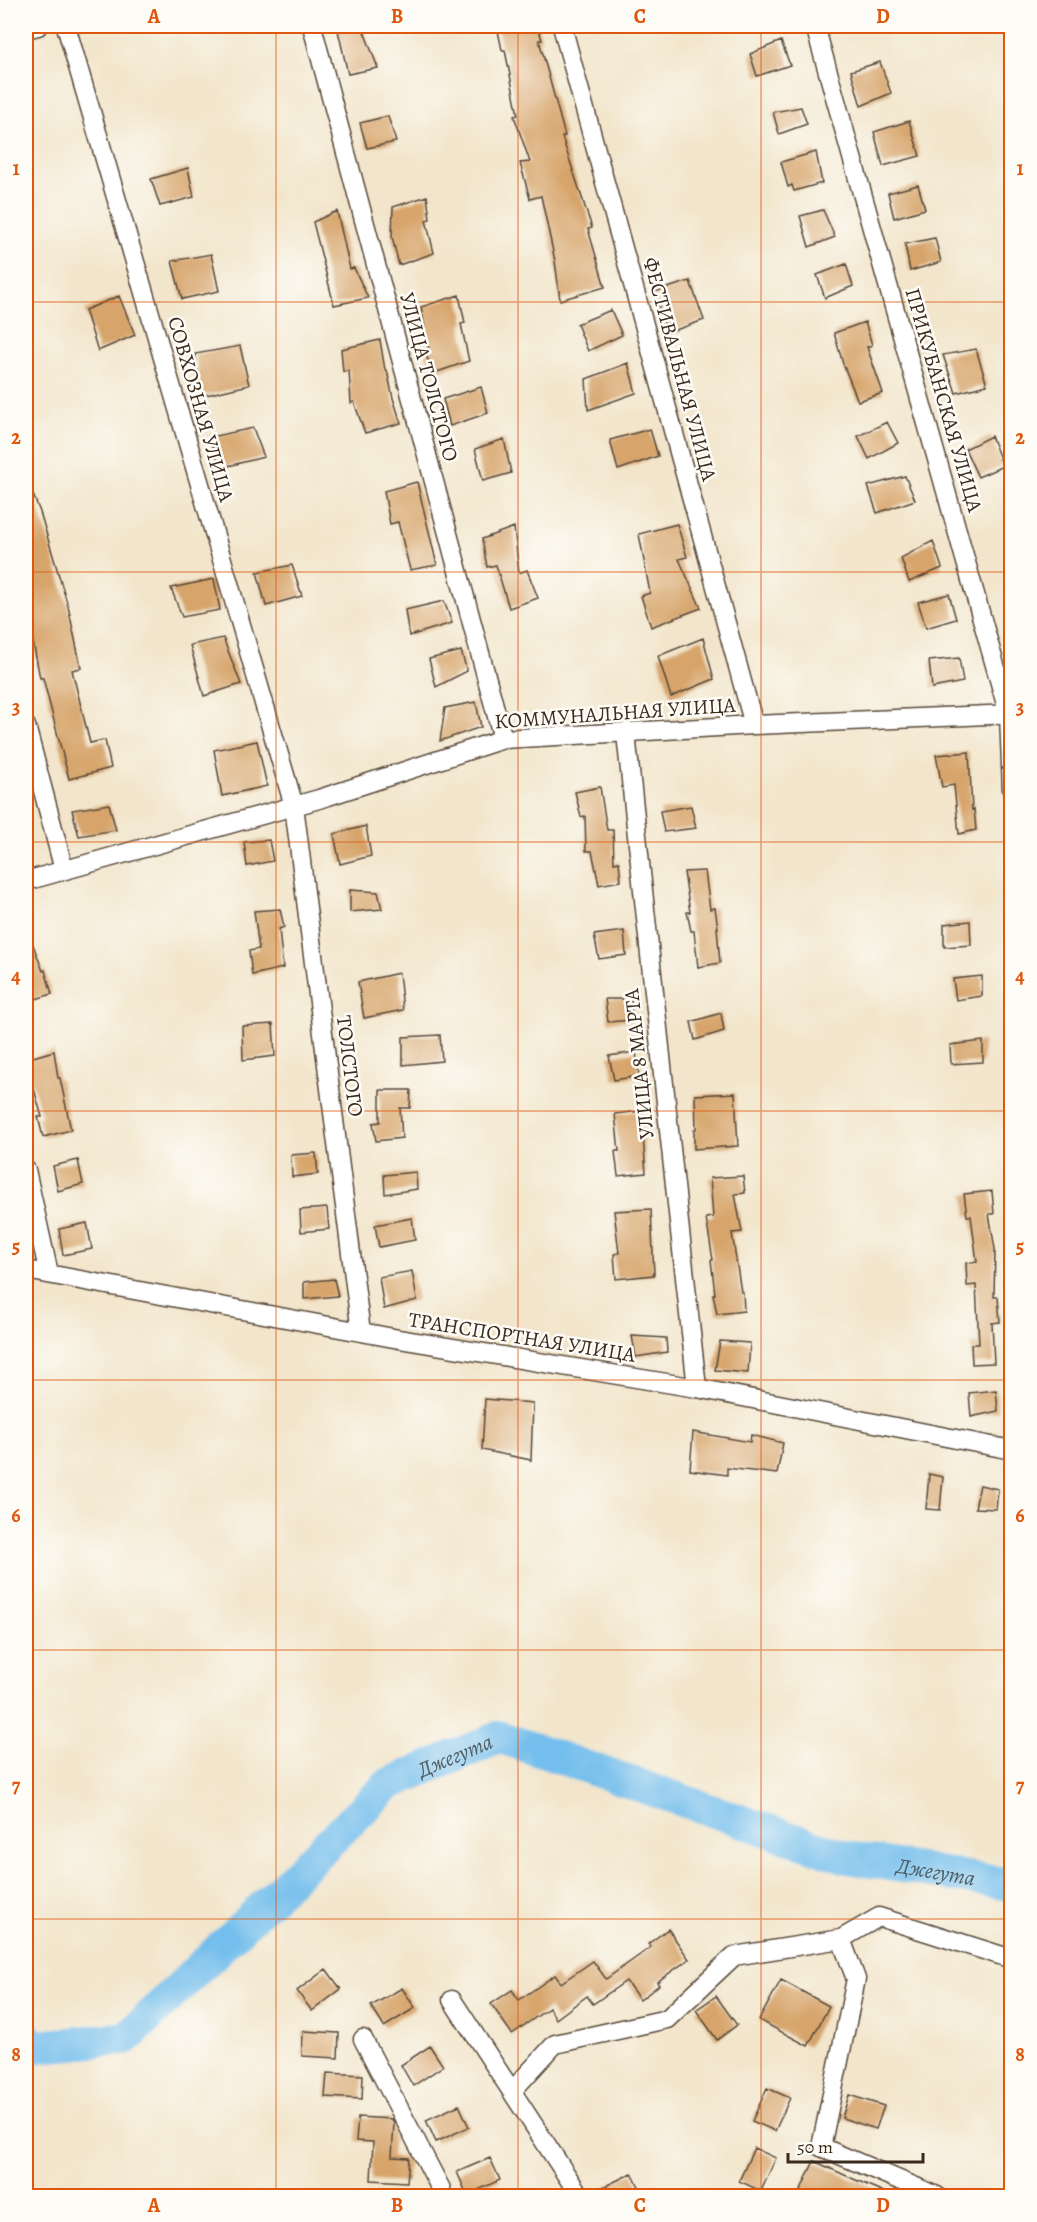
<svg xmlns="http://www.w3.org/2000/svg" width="1037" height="2222" font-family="Alegreya,serif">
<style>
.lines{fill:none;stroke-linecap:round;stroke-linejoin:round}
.river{stroke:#73beec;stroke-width:33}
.building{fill:#d7a56c}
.street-casing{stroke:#564638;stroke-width:21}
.street{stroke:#fff;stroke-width:18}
.grid{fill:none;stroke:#df570d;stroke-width:1.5;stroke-opacity:0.55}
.labels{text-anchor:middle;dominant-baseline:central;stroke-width:5;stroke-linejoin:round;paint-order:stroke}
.street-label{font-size:21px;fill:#3b2a1e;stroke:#fdfcf7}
.water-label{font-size:22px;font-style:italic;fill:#4f5e66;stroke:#fdfcf7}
.neatline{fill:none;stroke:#df570d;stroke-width:2}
.grid-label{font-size:20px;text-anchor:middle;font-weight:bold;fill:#df570d}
</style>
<rect width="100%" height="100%" fill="#fdfcf7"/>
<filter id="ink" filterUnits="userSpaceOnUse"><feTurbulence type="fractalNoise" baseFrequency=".0167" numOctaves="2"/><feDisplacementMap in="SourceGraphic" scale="12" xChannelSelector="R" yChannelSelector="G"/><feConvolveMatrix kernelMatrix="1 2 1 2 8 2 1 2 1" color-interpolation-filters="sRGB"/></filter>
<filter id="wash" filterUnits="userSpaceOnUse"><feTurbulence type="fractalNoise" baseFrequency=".008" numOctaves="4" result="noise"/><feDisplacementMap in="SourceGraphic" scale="24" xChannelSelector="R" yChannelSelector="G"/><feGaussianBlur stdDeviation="1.35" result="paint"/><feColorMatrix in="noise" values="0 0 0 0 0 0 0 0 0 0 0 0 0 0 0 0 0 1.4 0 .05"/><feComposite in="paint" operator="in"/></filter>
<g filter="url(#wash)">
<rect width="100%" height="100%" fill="#f2e5cb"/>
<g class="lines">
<!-- river -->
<path class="river" id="s1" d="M26,2036L34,2047L127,2038L389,1784L500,1737L845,1857L1012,1885"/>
</g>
<g id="blocks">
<!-- building -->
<path class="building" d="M337,26H362L378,68L348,74Z
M497,26H538L542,40H539L565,136L562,137L592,228L588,229L605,287L560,300L555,261L541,196L530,199L520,163L530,162L514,116L518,115L505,50H502Z
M781,41L790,65L757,76L750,54Z
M880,62L891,93L861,106L851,71Z
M801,107L807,124L779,134L773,112Z
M388,116L396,142L367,148L360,123Z
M909,121L920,156L883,166L874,132Z
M816,152L822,183L794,191L792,185L788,187L781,162Z
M188,168L194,197L160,206L151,179Z
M918,185L925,209L894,218L888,193Z
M427,196L430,219L426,220L434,253L399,265L392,237L393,207Z
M823,210L835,237L809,247L800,216Z
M337,211L350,269L354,268L368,298L334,305L313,222Z
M935,238L941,262L910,271L905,244Z
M211,254L219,291L182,299L172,261Z
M846,264L853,286L825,298L817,275Z
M690,281L704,320L667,333L654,292Z
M459,295L465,323L461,324L469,361L434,373L425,353L429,351L421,307Z
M119,296L135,335L98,351L85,310Z
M611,310L622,335L588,351L577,324Z
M865,322L872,345L867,347L883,393L858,401L843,364L834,333Z
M380,340L385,370H387L393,398L401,423L365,433L354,402L351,403L349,370L343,372L341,349Z
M240,346L249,385L202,396L195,354Z
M976,349L987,385L956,393L943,355Z
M628,363L636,393L588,410L586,379Z
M481,387L488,413L450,426L443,399Z
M887,422L898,443L869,459L858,436Z
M253,428L264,457L220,468L210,437Z
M650,429L658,456L618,470L610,440Z
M991,436L1003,466L978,477L965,449Z
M504,439L511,473L483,481L475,449Z
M905,476L915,500L877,513L868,486Z
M26,477L40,512L68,606L81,668L72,670L90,743L105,740L111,768L69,779L43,678H40L26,606Z
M417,482L437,565L410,570L398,522L390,524L384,491Z
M677,524L687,557L679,559L701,608L651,627L641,596L650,593L639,534Z
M514,527L519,573L527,570L538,598L509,608L496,565L487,567L482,539Z
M933,541L942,568L909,582L901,558Z
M292,565L302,596L266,606L257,572Z
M214,579L220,610L182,617L171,588Z
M949,594L956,619L926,628L918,602Z
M444,601L452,623L409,636L405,610Z
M223,638L241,684L204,696L190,645Z
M703,638L714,679L671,697L658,656Z
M461,651L467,671L436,687L429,659Z
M959,658L963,682L932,688L929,661Z
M476,702L481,727L440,741L445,708Z
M257,741L267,786L222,796L214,750Z
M969,752L972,810L974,809L976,830L959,834L954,785L942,787L936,755Z
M600,787L607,830H613L614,863L619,862L621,881L599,885L592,851H586L585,816L581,817L575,792Z
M109,804L116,830L79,836L72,810Z
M691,806L696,828L664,832L660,811Z
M366,826L371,856L340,864L334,834Z
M269,840L273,861L247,866L244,842Z
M705,871L710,909L715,908L718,928H717L720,963L698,967L694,931H691L687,912H690L684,872Z
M350,890L378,892L382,909L350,912Z
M280,909L284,927L279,929L283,968L252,975L249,951L259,949L254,911Z
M970,921L971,945L944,947V924Z
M27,929L43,971L45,970L52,994L26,1002Z
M624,931L626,955L599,959L594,935Z
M399,973L403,1010L364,1018L358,982Z
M982,976V996L956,1000L953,979Z
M605,999H631L632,1020L608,1022Z
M721,1013L724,1031L695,1040L691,1022Z
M273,1024L275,1056L243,1060L242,1026Z
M440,1035L442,1061L403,1065V1037Z
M983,1041V1062L951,1064L950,1045Z
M54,1051L58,1078H60L71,1130L43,1137L38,1117H42L30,1075H29L26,1059Z
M636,1052L639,1076L614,1080L609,1056Z
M380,1090H411L410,1108H400L402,1138L376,1141L373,1123L380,1122Z
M735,1093L738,1146L694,1149V1130L696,1129L695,1095Z
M641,1111L646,1173L618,1176L615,1151H619L615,1114Z
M316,1153L318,1174L292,1177L291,1155Z
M78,1160L83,1184L58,1191L53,1166Z
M416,1172L417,1189L385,1194L384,1175Z
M743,1176L745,1193L735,1194L742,1232L732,1233L741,1292H743L744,1311L717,1314L713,1294H715L711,1260H713L706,1218L713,1217L710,1178Z
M992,1191L994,1214H989L995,1249L994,1297H998L1000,1322L992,1323L994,1363L972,1364L971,1344H979L976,1285L967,1286L966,1263L977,1262L971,1216H967L964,1194Z
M327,1208L329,1229L301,1232L300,1210Z
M651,1209L654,1275L616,1279L614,1254L619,1253L614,1211Z
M412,1218L415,1240L379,1247L375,1225Z
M87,1223L92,1249L63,1255L59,1229Z
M412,1271L417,1300L384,1309L379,1277Z
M334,1279L338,1296L304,1299V1282Z
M632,1336L666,1338L667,1352L636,1357Z
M720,1341L750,1343L748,1373L715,1370Z
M996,1390L998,1411L971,1417L969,1393Z
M485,1399L533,1403L531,1460L482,1450Z
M693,1432L750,1442L751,1435L783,1443L777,1474L727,1468V1475L690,1470Z
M929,1474L943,1477L940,1510L926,1509Z
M980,1485L998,1489L996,1509L975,1508Z
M668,1929L689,1959L657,1982L659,1985L640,2000L626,1981L593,2004L587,1996L556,2019L549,2008L512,2034L491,2004L512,1990L519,2000L555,1975L561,1983L593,1961L606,1979L651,1947L648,1944Z
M326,1969L341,1989L312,2011L297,1991Z
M781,1980L829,2006L808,2046L759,2020Z
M402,1988L415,2008L384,2027L371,2006Z
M716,1996L737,2025L717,2040L696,2010Z
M303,2031L339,2033L338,2058L302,2056Z
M430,2046L443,2066L413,2086L401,2065Z
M327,2073L363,2075L362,2099L325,2097Z
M767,2088L790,2098L775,2131L752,2121Z
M849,2095L884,2106L876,2129L842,2118Z
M459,2105L469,2127L436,2142L426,2120Z
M358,2117L392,2119L394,2123L392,2157L409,2158L407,2182L371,2180L373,2142L356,2141Z
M754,2148L776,2158L761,2191L739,2181Z
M490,2158L500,2180L467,2195L457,2172Z
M814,2161L849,2177L893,2196H798Z
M632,2173L644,2196H591V2193Z"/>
</g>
</g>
<g filter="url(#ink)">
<use href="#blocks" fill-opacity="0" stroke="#564638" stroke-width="1.5"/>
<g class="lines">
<defs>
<path id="street" d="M66,26L294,806L361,1332
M312,26L503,739
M562,26L754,725
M815,26L1009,715L1012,790
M26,29L38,26
M26,726L64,870
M626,734L697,1388
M26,881L319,799L503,739L754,725L1012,714
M26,1170L49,1274
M26,1270L399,1339L697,1388L1012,1450
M841,1939L879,1917L1012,1959
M452,2000L580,2196
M363,2039L441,2189L442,2196
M512,2091L555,2044L667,2019L734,1956L841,1939L856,1979L821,2147L937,2196"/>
</defs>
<!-- street casing -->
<use href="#street" class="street-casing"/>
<!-- street -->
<use href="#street" class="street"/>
</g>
</g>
<!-- grid -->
<path class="grid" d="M276,26V2196M518,26V2196M761,26V2196M26,302H1012M26,572H1012M26,842H1012M26,1111H1012M26,1380H1012M26,1650H1012M26,1919H1012"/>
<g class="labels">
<!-- street labels -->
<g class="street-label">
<text transform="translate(680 369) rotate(75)">ФЕСТИВАЛЬНАЯ УЛИЦА</text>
<text transform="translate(429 377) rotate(75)">УЛИЦА ТОЛСТОГО</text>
<text transform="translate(944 400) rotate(74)">ПРИКУБАНСКАЯ УЛИЦА</text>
<text transform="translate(201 409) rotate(74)">СОВХОЗНАЯ УЛИЦА</text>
<text transform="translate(615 713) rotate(-4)">КОММУНАЛЬНАЯ УЛИЦА</text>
<text transform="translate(639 1064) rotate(-96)">УЛИЦА 8 МАРТА</text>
<text transform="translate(350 1066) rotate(83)">ТОЛСТОГО</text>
<text transform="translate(522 1337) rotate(9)">ТРАНСПОРТНАЯ УЛИЦА</text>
</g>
<!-- water labels -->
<g class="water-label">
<text stroke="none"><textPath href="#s1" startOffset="544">Джегута</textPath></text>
<text stroke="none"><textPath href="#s1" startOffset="1050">Джегута</textPath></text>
</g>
</g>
<!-- margin -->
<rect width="1037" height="2222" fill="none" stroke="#fdfcf7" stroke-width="66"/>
<!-- scale -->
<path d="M788 2153v9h135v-9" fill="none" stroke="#3b2a1e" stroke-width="3"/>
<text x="797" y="2153" font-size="18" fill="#3b2a1e" stroke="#fdfcf7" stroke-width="4.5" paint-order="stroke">50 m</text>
<rect x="33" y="33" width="971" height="2156" class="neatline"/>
<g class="grid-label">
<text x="154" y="23">A</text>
<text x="397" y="23">B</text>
<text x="640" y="23">C</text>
<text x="883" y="23">D</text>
<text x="16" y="175">1</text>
<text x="1020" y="175">1</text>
<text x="16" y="444">2</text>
<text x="1020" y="444">2</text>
<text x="16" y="714">3</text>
<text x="1020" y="714">3</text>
<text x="16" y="983">4</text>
<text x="1020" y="983">4</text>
<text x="16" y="1253">5</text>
<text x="1020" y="1253">5</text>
<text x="16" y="1522">6</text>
<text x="1020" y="1522">6</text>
<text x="16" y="1792">7</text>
<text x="1020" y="1792">7</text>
<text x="16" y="2061">8</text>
<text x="1020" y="2061">8</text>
<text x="154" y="2212">A</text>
<text x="397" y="2212">B</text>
<text x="640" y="2212">C</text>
<text x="883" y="2212">D</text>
</g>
</svg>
